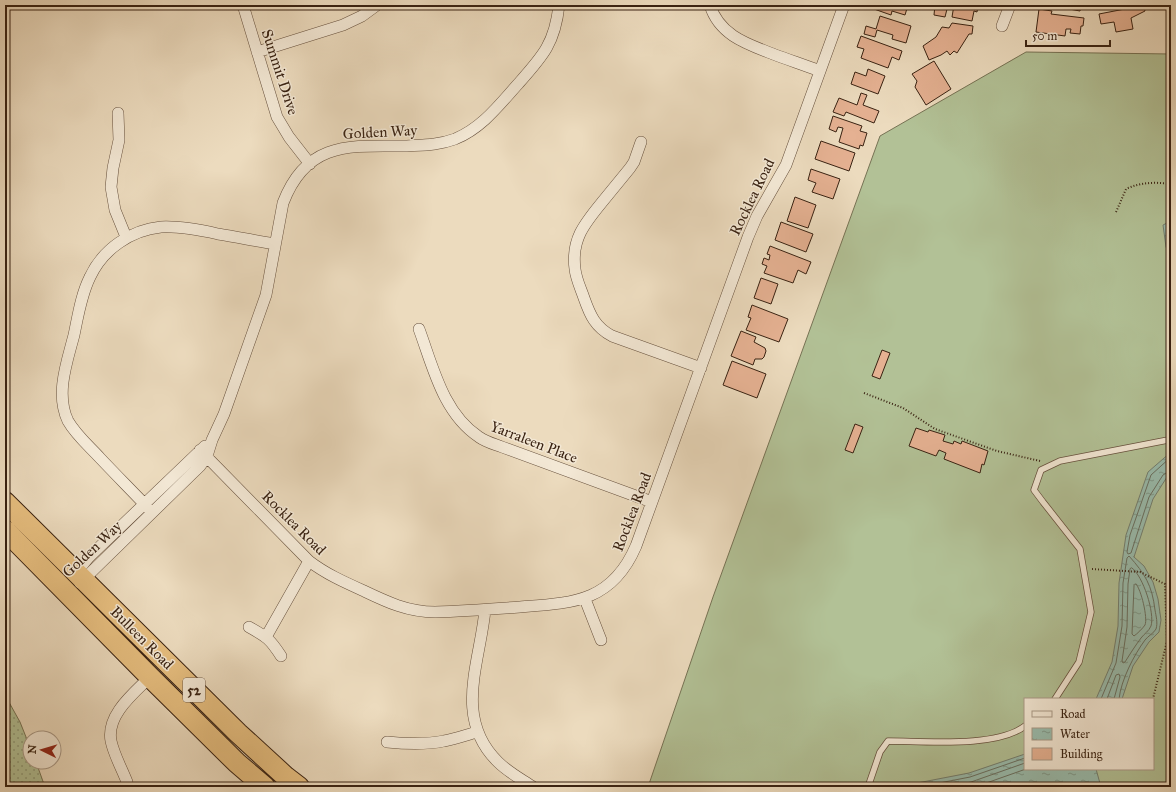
<svg xmlns="http://www.w3.org/2000/svg" width="1176" height="792" font-family="'IM FELL Great Primer',serif">
<style>
.grass{fill:url(#grass-dots);stroke:#767254}
.garden{fill:#b2c196;stroke:#767254;fill-rule:evenodd}
.water{fill:url(#water-ripples);stroke:#737e6f}
.lines{fill:none;stroke-linecap:round;stroke-linejoin:round}
.shore{stroke:#696f60;stroke-width:1}
.building{fill:#e5b192;stroke:#392212}
.lane-casing{stroke:#66503d;stroke-width:7}
.street-casing{stroke:#66503d;stroke-width:12}
.highway-casing{stroke:#392212;stroke-width:22}
.path{stroke:#392212;stroke-width:2;stroke-dasharray:1 2;stroke-linecap:butt}
.lane{stroke:#f3e8d5;stroke-width:5.5}
.street{stroke:#f3e8d5;stroke-width:11}
.highway{stroke:#e6be7f;stroke-width:20}
.labels{text-anchor:middle;dominant-baseline:central;stroke-width:3;stroke-linejoin:round;paint-order:stroke}
.shield{fill:#f3e8d5;stroke:#715d4c;stroke-width:1}
.shield-label{font-size:14px;font-weight:bold;fill:#392212}
.street-label{font-size:15px;fill:#392212;stroke:#f3e8d5}
</style>
<defs>
<pattern id="grass-dots" width="8" height="8" patternUnits="userSpaceOnUse"><rect width="8" height="8" fill="#b2c196"/><path d="M2 2h.1M6 6h.1" fill="none" stroke="#929c79" stroke-width="1.8" stroke-linecap="round"/></pattern>
<pattern id="water-ripples" width="26" height="14" patternUnits="userSpaceOnUse"><rect width="26" height="14" fill="#99bcad"/><path d="M2 4q2-2 4 0t4 0M15 11q2-2 4 0t4 0" fill="none" stroke="#7e988b"/></pattern>
</defs>
<rect width="100%" height="100%" fill="#ecdbbe"/>
<filter id="stains"><feTurbulence type="fractalNoise" baseFrequency=".005" numOctaves="4"/><feColorMatrix values="0 0 0 0 .2 0 0 0 0 .09 0 0 0 0 .02 0 0 0 .5 -.17"/></filter>
<radialGradient id="worn" r=".72"><stop offset=".6" stop-color="#630" stop-opacity="0"/><stop offset="1" stop-color="#630" stop-opacity=".3"/></radialGradient>
<!-- grass -->
<path class="grass" d="M5,695L20,722L30,747V762H36L45,787H5Z"/>
<!-- garden -->
<path class="garden" d="M1026,52L1171,54V787H648L713,597L880,136ZM1025,699H1153V769H1025Z"/>
<!-- water -->
<path class="water" d="M1171,221V257L1166,247L1163,225Z
M1171,452V477H1167L1153,499L1134,557L1144,566L1153,582L1158,599L1161,620L1159,632L1149,642L1133,666L1122,699H1096L1112,662L1118,626L1119,583L1126,535L1148,472Z
M1025,754V769H1096L1101,787H908L912,784L969,773Z"/>
<g class="lines">
<!-- shore -->
<path class="shore" d="M1171,457L1151,475L1130,535L1127,552L1128,554L1131,553L1149,497L1163,475L1166,473H1171
M1132,568C1143,576 1155,613 1151,626C1149,631 1144,634 1141,638C1135,646 1130,654 1125,662L1123,663L1122,661L1127,627L1128,584L1130,569Z
M1136,584C1141,589 1148,618 1145,625C1143,628 1137,634 1134,636L1132,634L1134,586Z
M1101,699L1116,663L1122,626L1123,583L1127,558L1129,556C1145,574 1152,585 1155,610C1156,616 1158,623 1156,629C1154,633 1148,636 1145,640C1134,655 1121,680 1119,699
M1107,699L1116,675L1119,674L1120,677L1114,699
M919,787L970,777L1025,758
M945,787L971,782L1025,763
M975,787L1026,769"/>
</g>
<!-- building -->
<path class="building" d="M876,5H908L905,15L892,11L891,15L874,9Z
M935,5H941V8L947,9L945,17L934,15Z
M954,5H978L977,12L974,11L972,21L952,17Z
M1048,5H1081L1080,11Z
M1113,5H1128V6L1114,8Z
M1130,5H1144L1145,11L1131,18L1133,29L1116,32L1114,22L1101,24L1099,14L1130,8Z
M1039,9L1052,11L1051,14L1084,18L1083,26H1081L1080,34L1070,33L1071,29H1066L1065,36L1036,32Z
M880,16L911,26L906,43L892,39L893,35L877,30L875,37L864,34L866,26L876,29Z
M952,23L973,26L972,34H969L957,53L954,51L950,55L947,51L941,55L929,60L923,46L936,37L942,27L949,28Z
M861,36L902,51L899,60L892,57L888,68L861,58L864,49L857,47Z
M934,61L951,89L926,105L915,87L917,81L912,74Z
M868,69L885,76L878,94L851,84L855,72L866,76Z
M861,93L867,95L863,105L879,111L874,123L846,112L844,116L833,112L839,98L857,105Z
M833,116L862,126L860,131L867,133L863,146L860,145L859,149L839,142L843,128L838,127L836,132L829,129Z
M821,141L855,153L849,171L815,159Z
M811,169L840,179L833,199L812,192L816,183L808,180Z
M795,197L816,205L808,228L787,221Z
M781,222L813,234L806,252L775,240Z
M770,246L811,262L806,274L798,270L793,283L764,273L767,266L762,264L764,258L769,260L770,255L767,254Z
M761,278L778,284L771,304L754,298Z
M752,305L788,319L779,342L746,330L751,318L748,317Z
M741,331L756,337L754,342L765,348L766,351L764,357L762,359H755L753,365L731,356Z
M882,350L890,353L880,379L872,376Z
M732,361L766,374L757,398L723,385Z
M855,424L863,427L853,453L845,450Z
M916,428L928,432L929,430L945,435L943,441L953,444L954,441L961,444L962,441L988,451L984,465L982,464L980,473L944,459L946,453L939,450L936,456L909,446Z"/>
<g class="lines">
<defs>
<path id="lane" d="M1055,699L1079,662L1091,612L1080,549L1043,502L1034,490L1041,470L1060,461L1168,440L1171,438
M868,787L880,752L888,741C925,741 996,748 1025,726"/>
<path id="street" d="M243,5L277,117L289,137L310,164
M710,5C719,35 747,44 773,54C789,60 804,65 820,71
M1002,26L1010,5
M257,52L343,25L362,16L377,5
M118,113L119,140L113,168L111,187L115,210L126,237
M641,142L634,162L630,168C621,179 612,190 603,201C585,223 571,239 575,269C576,279 581,289 584,298C590,315 595,327 612,336L701,368
M419,329C433,367 443,413 479,437C486,442 494,444 502,447L652,502
M200,450L309,561C326,574 344,582 364,591C387,602 408,612 435,612C463,611 492,609 520,607C573,603 612,602 636,546L748,237L757,216L786,165L844,5
M152,512C135,494 117,476 100,458C89,446 76,435 68,421C55,394 67,362 74,335C78,316 81,295 90,277C103,249 131,230 161,227C180,226 200,230 218,234C237,237 256,241 275,244
M74,575L89,557L205,446
M80,583L200,466L207,456L212,440L224,414L266,295L283,203C307,140 351,146 407,146C423,145 439,145 455,139C482,128 499,105 518,84C543,56 555,43 559,5
M585,599L601,640
M485,610C480,663 453,718 498,762C508,772 521,779 533,787
M249,627C267,637 270,639 281,656
M266,637L309,561
M387,742C406,744 425,745 444,741C455,739 466,735 477,732
M128,787L127,782C122,769 114,755 111,741C106,715 134,693 150,677"/>
<path id="highway" d="M5,502L238,733L286,777L299,787
M5,530L150,677L237,763L265,787"/>
</defs>
<!-- lane casing -->
<use href="#lane" class="lane-casing"/>
<!-- street casing -->
<use href="#street" class="street-casing"/>
<!-- highway casing -->
<use href="#highway" class="highway-casing"/>
<!-- path -->
<path class="path" d="M1116,212L1126,189C1141,182 1155,182 1171,184
M864,393L903,408L935,429L997,451L1040,461
M1092,569L1140,572L1165,584L1167,641L1153,699"/>
<!-- lane -->
<use href="#lane" class="lane"/>
<!-- street -->
<use href="#street" class="street"/>
<!-- highway -->
<use href="#highway" class="highway"/>
</g>
<g class="labels">
<!-- shield labels -->
<rect class="shield" x="183" y="678" width="22" height="24" rx="3"/>
<g class="shield-label">
<text x="194" y="690">52</text>
</g>
<!-- street labels -->
<g class="street-label">
<text transform="translate(280 72) rotate(72)">Summit Drive</text>
<text transform="translate(380 132) rotate(-3)">Golden Way</text>
<text transform="translate(752 197) rotate(-64)">Rocklea Road</text>
<text transform="translate(534 442) rotate(21)">Yarraleen Place</text>
<text transform="translate(632 512) rotate(-69)">Rocklea Road</text>
<text transform="translate(294 523) rotate(45)">Rocklea Road</text>
<text transform="translate(92 549) rotate(-43)">Golden Way</text>
<text transform="translate(142 638) rotate(45)">Bulleen Road</text>
</g>
</g>
<!-- margin -->
<rect width="1176" height="792" fill="none" stroke="#ecdbbe" stroke-width="20"/>
<rect x="6" y="6" width="1164" height="780" fill="none" stroke="#392212" stroke-width="2"/>
<rect x="10" y="10" width="1156" height="772" fill="none" stroke="#392212"/>
<!-- legend -->
<rect x="1024" y="698" width="130" height="72" fill="#f3e8d5" stroke="#a99987"/>
<rect x="1032" y="711" width="20" height="6" fill="#f3e8d5" stroke="#a99987"/>
<text x="1060" y="718" font-size="12" fill="#392212">Road</text>
<rect x="1032" y="728" width="20" height="12" fill="url(#water-ripples)" stroke="#a99987"/>
<text x="1060" y="738" font-size="12" fill="#392212">Water</text>
<rect x="1032" y="748" width="20" height="12" fill="#e5b192" stroke="#a99987"/>
<text x="1060" y="758" font-size="12" fill="#392212">Building</text>
<!-- north arrow -->
<g transform="translate(42 750) rotate(275)"><circle r="19" fill="#f3e8d5" stroke="#a99987"/>
<path d="M0-3L7 15L0 10L-7 15Z" fill="#8f2418"/>
<text y="-6" font-size="11" font-weight="bold" text-anchor="middle" fill="#392212">N</text>
</g>
<!-- scale -->
<path d="M1026 40v6h84v-6" fill="none" stroke="#392212" stroke-width="2"/>
<text x="1032" y="40" font-size="12" fill="#392212" stroke="#f3e8d5" stroke-width="3" paint-order="stroke">50 m</text>
<rect width="100%" height="100%" filter="url(#stains)"/>
<rect width="100%" height="100%" fill="url(#worn)"/>
</svg>
